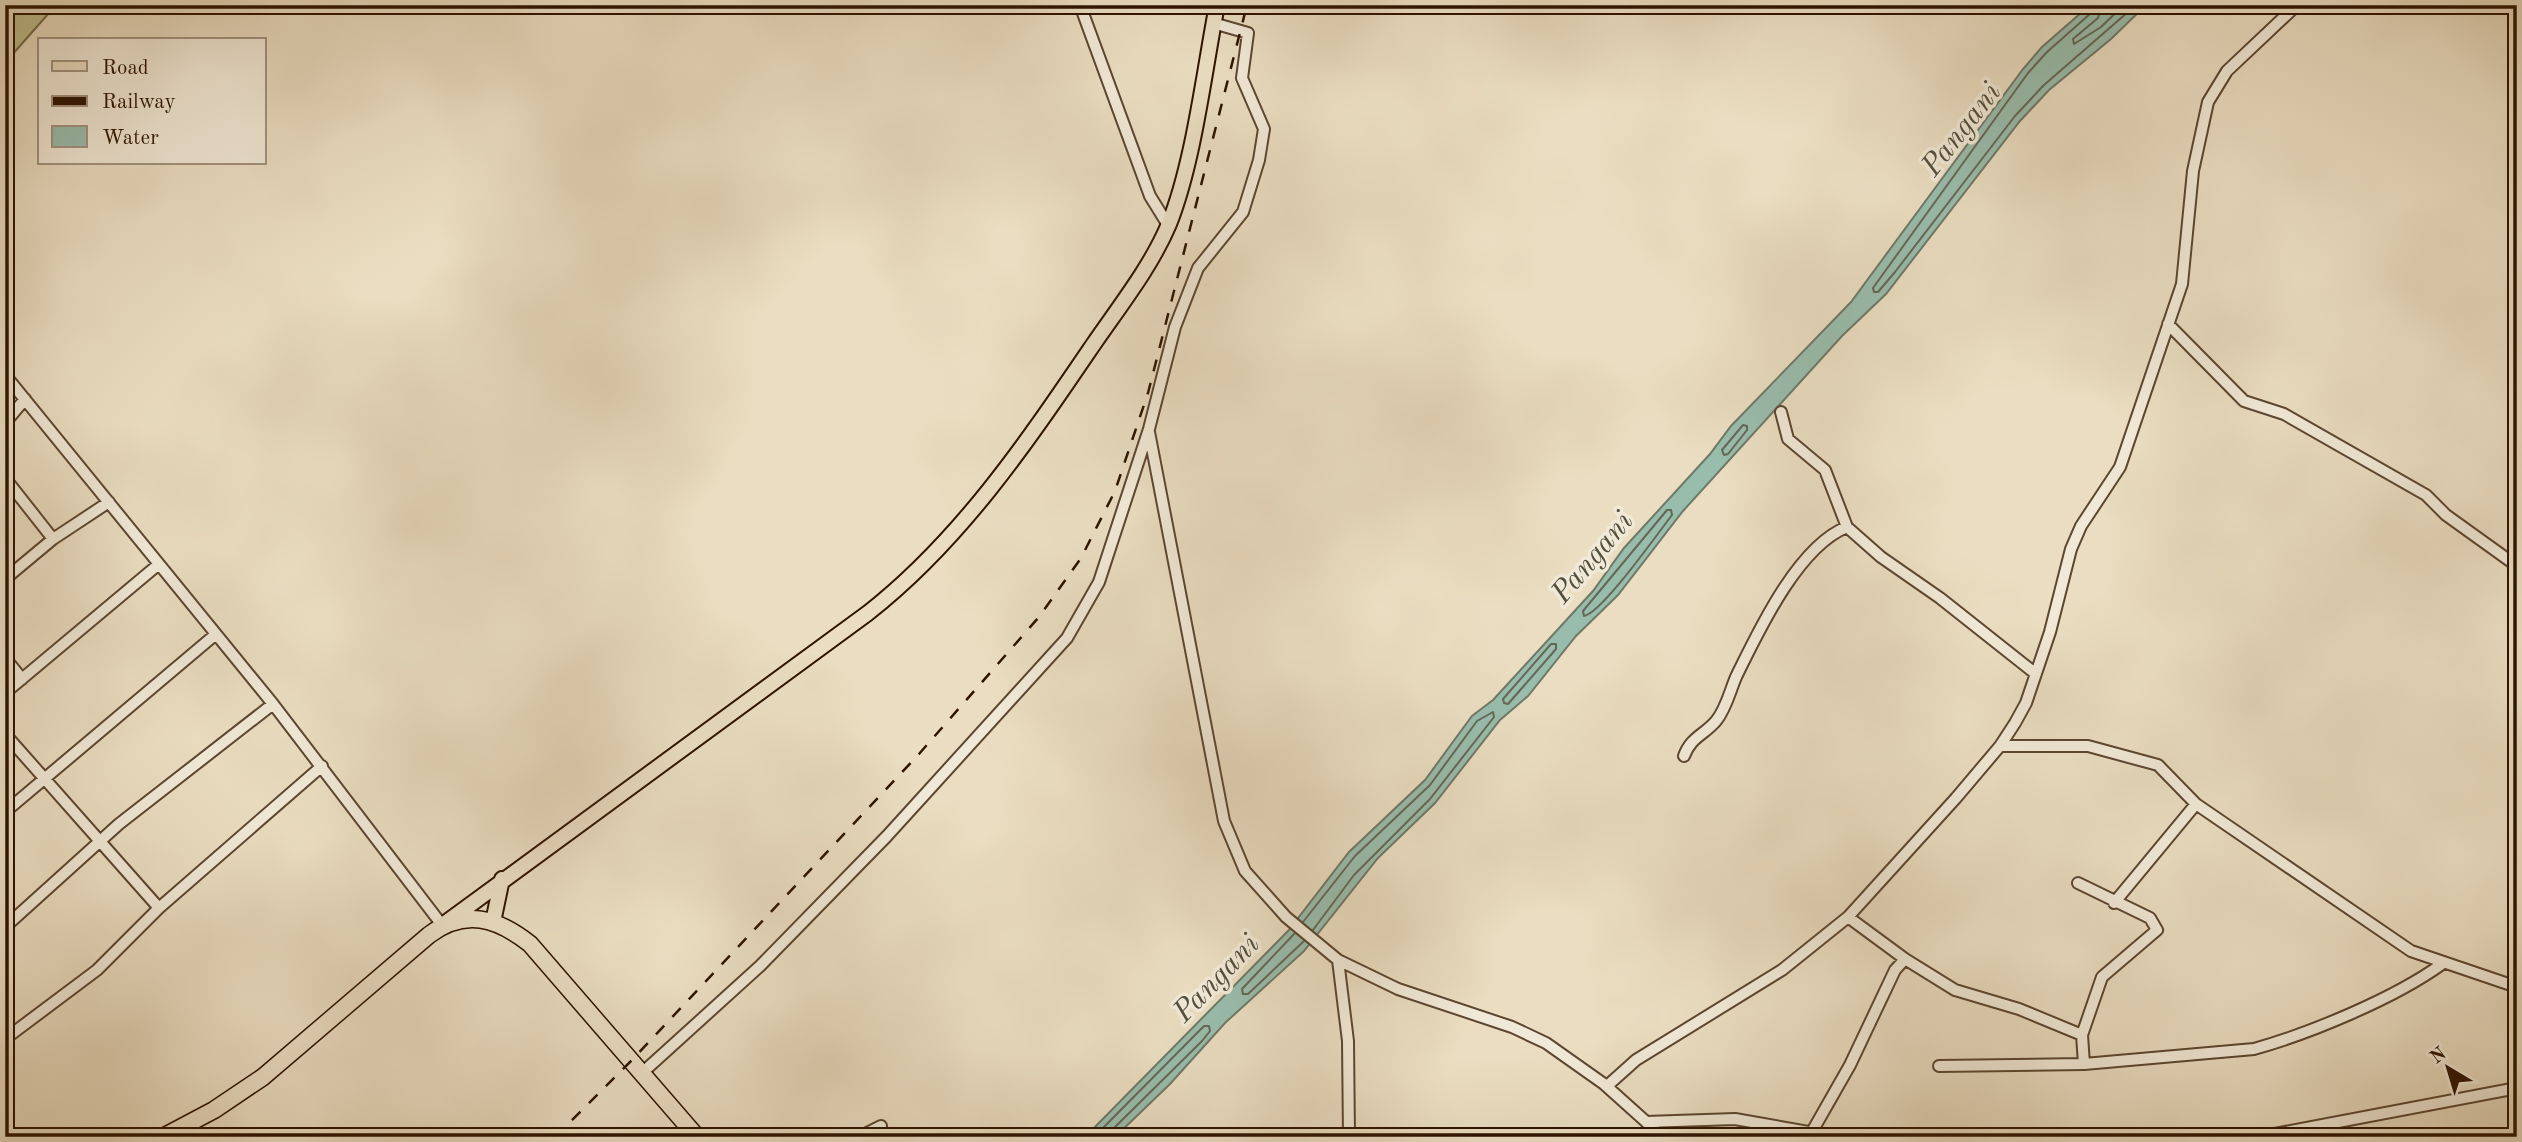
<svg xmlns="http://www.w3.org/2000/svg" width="2522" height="1142" font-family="'Old Standard TT',serif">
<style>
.green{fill:#bebf8e;stroke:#766947;stroke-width:2}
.water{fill:#99bdad;stroke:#6e7968;stroke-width:2}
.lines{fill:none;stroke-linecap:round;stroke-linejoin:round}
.shore{stroke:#636856;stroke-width:2}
.minor-casing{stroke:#5c4630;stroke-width:14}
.major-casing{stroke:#2d1300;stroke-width:18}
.highway-casing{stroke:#2d1300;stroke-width:19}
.minor{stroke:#f1e9d7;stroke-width:10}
.major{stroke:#eaddc1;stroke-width:14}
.highway{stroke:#eaddc1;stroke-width:16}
.rail{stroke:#2d1300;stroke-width:2.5;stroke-dasharray:12 12;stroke-linecap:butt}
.labels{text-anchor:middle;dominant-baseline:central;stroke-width:7;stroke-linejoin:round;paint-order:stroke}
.water-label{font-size:30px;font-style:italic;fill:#534e3d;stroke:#f1e9d7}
</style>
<rect width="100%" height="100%" fill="#eaddc1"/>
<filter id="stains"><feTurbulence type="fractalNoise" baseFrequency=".00286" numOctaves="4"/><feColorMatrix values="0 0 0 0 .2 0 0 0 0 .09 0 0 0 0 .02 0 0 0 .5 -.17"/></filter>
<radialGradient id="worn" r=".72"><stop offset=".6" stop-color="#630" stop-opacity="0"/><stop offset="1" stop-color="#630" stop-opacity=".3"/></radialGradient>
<!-- green -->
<path class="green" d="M5,5H56L5,63Z"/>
<!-- water -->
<path class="water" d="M2090,5H2146L2111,39L2049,90L2020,121L1886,294L1842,336L1683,511L1618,595L1576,636L1528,696L1500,720L1435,803L1378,858L1304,951L1225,1023L1170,1084L1115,1137H1085L1288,931L1349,852L1425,780L1472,716L1493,700L1593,591L1624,548L1710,454L1731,426L1851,302L2023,69L2042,47Z"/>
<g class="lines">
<!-- shore -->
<path class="shore" d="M2094,5L2091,13L2047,52L2028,73L1873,288L1874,292H1878L1895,272L2015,116L2044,85L2136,5
M2102,5L2098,18L2073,39L2074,44L2101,27L2124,5
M1743,425L1747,426V430L1728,454L1724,455L1722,450Z
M1667,510H1671L1672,515C1658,533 1601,614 1584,616L1583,611Z
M1556,644V649L1508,704L1504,703L1503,699L1551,644Z
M1303,922L1355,856L1430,785L1477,721L1493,712L1494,717L1430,799L1354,875L1313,930
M1295,933L1242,989L1243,994H1248L1304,941
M1094,1137L1204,1026H1209L1210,1031L1202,1041L1113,1129L1111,1137"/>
<defs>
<path id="minor" d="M1080,5L1150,196L1168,225
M2168,324L2244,401L2284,414L2426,495L2446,515L2517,566
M5,375L273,704L442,925
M1781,412L1788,439L1825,470L1847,527L1881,557L1940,598L2036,674
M5,423L25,399
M1149,432L1224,821L1245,871L1286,917L1338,960L1398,989L1512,1027L1546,1043L1604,1084L1663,1137
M5,478L53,539
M5,579L53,539L109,502
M5,658L22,679
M5,693L159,564
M5,734L159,908
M2000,746H2088L2158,765L2196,804L2411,951L2517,987
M1684,756C1691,737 1704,735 1716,721C1726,709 1730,691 1736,677C1758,632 1798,546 1847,527
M5,812L216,634
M2078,883L2150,918L2157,930L2102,977L2082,1035L2084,1064
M2114,903L2196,804
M1848,917L1905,959L1955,990L2019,1009L2082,1035
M5,927L119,824L273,704
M1338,960L1348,1041L1349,1137
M5,1039L97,970L159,908L322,766
M1939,1066L2084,1064L2254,1049C2311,1033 2395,998 2442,964
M642,1073L760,966L887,836L1067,638L1099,582L1149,429L1175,327L1198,268L1243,212L1259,160L1264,129L1242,78L1248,33L1213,23
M1607,1086L1636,1060L1782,970L1848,917L1956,798L2000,746L2015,723L2026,703L2050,632L2071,549L2081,526L2120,467L2182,284L2193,171L2208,102L2227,71L2297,5
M1646,1122L1735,1119L1837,1137
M859,1137L881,1126
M1809,1137L1850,1065L1895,970L1905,959
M2259,1137L2517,1088"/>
<path id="major" d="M493,922L502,879
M444,924L868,613C961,540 1027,442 1093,345C1119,307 1151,267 1169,224C1194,161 1204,72 1217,5"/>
<path id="highway" d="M163,1137L214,1110L263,1077L429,935C465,908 497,918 530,944L697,1137"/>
</defs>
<!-- minor casing -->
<use href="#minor" class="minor-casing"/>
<!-- major casing -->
<use href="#major" class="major-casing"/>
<!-- highway casing -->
<use href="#highway" class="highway-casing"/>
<!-- minor -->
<use href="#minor" class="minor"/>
<!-- major -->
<use href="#major" class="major"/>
<!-- highway -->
<use href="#highway" class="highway"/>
<!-- rail -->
<path class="rail" d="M555,1137L631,1061L919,754L1039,617L1081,558L1115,491L1148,393L1247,5"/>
</g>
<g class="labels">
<!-- water labels -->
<g class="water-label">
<text transform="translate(1962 130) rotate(-52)">Pangani</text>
<text transform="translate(1593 558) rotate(-50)">Pangani</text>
<text transform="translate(1217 979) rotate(-46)">Pangani</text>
</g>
</g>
<!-- margin -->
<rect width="2522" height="1142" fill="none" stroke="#eaddc1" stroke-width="28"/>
<rect x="7" y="7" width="2508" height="1128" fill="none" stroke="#2d1300" stroke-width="3.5"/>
<rect x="14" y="14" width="2494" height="1114" fill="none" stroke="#2d1300" stroke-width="2"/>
<!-- legend -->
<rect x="38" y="38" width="228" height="126" fill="#f1e9d7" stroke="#a39381" stroke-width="2"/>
<rect x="52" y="61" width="35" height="10" fill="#eaddc1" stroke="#a39381" stroke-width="2"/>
<text x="102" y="74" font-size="21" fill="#2d1300">Road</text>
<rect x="52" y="96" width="35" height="10" fill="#2d1300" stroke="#a39381" stroke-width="2"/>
<text x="102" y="108" font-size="21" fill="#2d1300">Railway</text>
<rect x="52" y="126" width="35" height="21" fill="#99bdad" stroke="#a39381" stroke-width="2"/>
<text x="102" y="144" font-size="21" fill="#2d1300">Water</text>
<!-- north arrow -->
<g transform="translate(2448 1068) rotate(322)" stroke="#f1e9d7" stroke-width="5" paint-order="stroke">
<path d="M0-5L12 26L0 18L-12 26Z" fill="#2d1300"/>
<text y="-10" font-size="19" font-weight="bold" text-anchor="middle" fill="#2d1300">N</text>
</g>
<rect width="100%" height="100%" filter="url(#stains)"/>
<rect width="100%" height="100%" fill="url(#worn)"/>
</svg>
